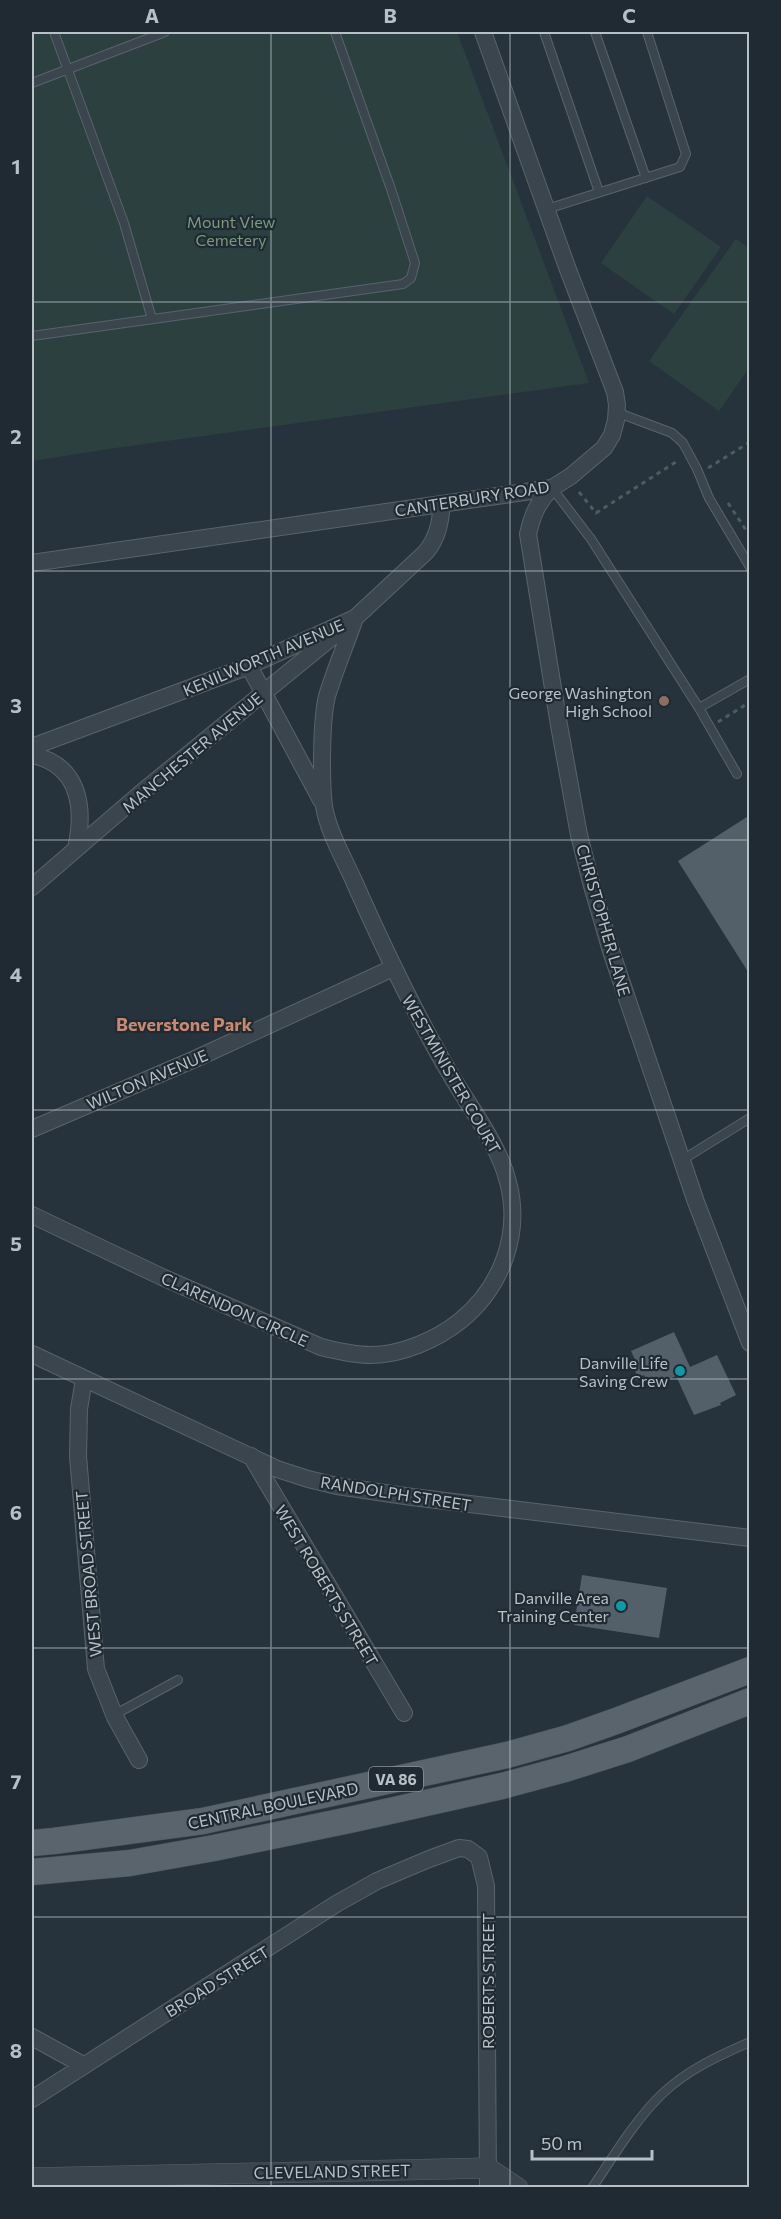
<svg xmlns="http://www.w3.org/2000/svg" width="781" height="2219" font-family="Commissioner,sans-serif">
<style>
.green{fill:#2c413f}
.building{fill:#536069}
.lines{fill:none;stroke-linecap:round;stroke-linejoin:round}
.service-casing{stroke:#59636a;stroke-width:10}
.minor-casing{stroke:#59636a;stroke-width:18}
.tertiary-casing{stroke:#59636a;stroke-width:21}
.primary-casing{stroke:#444e56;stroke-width:27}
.path{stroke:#4b5e5d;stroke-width:3;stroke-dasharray:4.5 4.5;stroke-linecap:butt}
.service{stroke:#3b454d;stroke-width:8}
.minor{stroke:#3b454d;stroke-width:16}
.tertiary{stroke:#3b454d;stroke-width:20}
.primary{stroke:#59646c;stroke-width:26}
.grid{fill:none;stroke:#b7c0c7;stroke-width:1.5;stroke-opacity:0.55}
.education-dot{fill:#8d6e63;stroke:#202a32;stroke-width:2}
.culture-dot{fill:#0f9aa8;stroke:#202a32;stroke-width:2}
.labels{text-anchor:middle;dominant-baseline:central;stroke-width:4.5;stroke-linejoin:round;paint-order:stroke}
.shield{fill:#202a32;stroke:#8a939a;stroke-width:1.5}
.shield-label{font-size:15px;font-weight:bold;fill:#b7c0c7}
.park-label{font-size:16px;fill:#789b7b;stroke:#202a32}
.street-label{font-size:16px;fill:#b7c0c7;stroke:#202a32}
.poi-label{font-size:16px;fill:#b7c0c7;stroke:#202a32;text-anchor:end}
.neighbourhood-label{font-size:18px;font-weight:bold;fill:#c98970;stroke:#202a32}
.neatline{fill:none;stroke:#b7c0c7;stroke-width:2}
.grid-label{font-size:20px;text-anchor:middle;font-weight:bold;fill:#b7c0c7}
</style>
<rect width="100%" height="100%" fill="#27333c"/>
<!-- green -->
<path class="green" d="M32,32H457L589,383L115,448L32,461Z
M647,196L721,247L674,314L601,263Z
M736,239L749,248V368L719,411L649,361Z"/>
<!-- building -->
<path class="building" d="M750,815V975L678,861Z
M674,1332L690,1367L717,1355L736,1395L720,1403L721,1405L694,1415L676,1376L650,1388L644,1375L638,1378L633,1367L637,1364L631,1351Z
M582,1575L667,1588L659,1638L574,1625Z"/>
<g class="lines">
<defs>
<path id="service" d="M54,32L124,223L152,319
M544,32L599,192
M595,32L646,178
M32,83L165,32
M547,209L680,167L686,154L647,32
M32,336L403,284L411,278L415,263L391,189L335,32
M616,412L672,433L683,443L697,469L709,498L750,567
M552,488L591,539L699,708L737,774
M699,708L750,679
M682,1160L750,1118
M114,1715L178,1680
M592,2188C613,2157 635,2120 662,2094C687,2070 718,2056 750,2042"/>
<path id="minor" d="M552,488C538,501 532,516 528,534L559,725L579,835L592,886L611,951L696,1202L750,1343
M32,563L552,488L571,476L604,448L612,435L616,420L617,405L615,392L567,267L483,32
M249,666L321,800
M32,747L249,666L355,618L426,552C438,537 440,523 442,505
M32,755C80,765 85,808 76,849
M32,887L141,793L343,628
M32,1129L195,1059L393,968
M32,1215L162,1277L321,1347C337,1351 354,1355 371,1355C401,1355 436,1340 460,1321C501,1288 522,1234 508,1182C499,1145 471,1109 452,1077C414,1013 383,947 353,879C343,857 328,831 324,806C321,781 321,721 327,696C335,670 346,644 355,618
M32,1354L277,1469L308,1479L337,1486L412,1497L750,1538
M84,1379L79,1409L78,1456L96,1669L115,1717L139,1760
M251,1456L404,1713
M32,2037L83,2065
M32,2099L336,1904L377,1881L429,1859L459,1848L468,1849L479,1857L486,1886L488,2188"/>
<path id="tertiary" d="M32,2178L488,2168L518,2188"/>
<path id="primary" d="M32,1843L54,1841L203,1821L507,1755L568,1738L616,1721L750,1670
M32,1872L130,1863L214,1848L354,1819L502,1786L565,1769L628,1749L750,1701"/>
</defs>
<!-- service casing -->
<use href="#service" class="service-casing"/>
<!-- minor casing -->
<use href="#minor" class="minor-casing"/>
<!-- tertiary casing -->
<use href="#tertiary" class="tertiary-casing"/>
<!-- primary casing -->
<use href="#primary" class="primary-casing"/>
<!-- path -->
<path class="path" d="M708,468L750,442
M579,492L596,513L679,460
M728,503L750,536
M718,722L750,702"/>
<!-- service -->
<use href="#service" class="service"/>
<!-- minor -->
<use href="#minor" class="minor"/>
<!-- tertiary -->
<use href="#tertiary" class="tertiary"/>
<!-- primary -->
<use href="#primary" class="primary"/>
</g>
<!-- grid -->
<path class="grid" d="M271,32V2188M510,32V2188M32,302H750M32,571H750M32,840H750M32,1110H750M32,1379H750M32,1648H750M32,1917H750"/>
<!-- markers -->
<circle class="education-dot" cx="664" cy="701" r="6"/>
<g class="culture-dot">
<circle cx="680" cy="1371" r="6"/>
<circle cx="621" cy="1606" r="6"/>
</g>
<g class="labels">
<!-- shield labels -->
<rect class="shield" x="369" y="1767" width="54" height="24" rx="4.5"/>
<g class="shield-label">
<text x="396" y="1779">VA 86</text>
</g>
<!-- park labels -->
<g class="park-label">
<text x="231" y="221">Mount View<tspan x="231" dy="18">Cemetery</tspan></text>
</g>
<!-- street labels -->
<g class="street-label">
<text transform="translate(472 498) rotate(-9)">CANTERBURY ROAD</text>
<text transform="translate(263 657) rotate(-23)">KENILWORTH AVENUE</text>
<text transform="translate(192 752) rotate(-40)">MANCHESTER AVENUE</text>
<text transform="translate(604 920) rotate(74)">CHRISTOPHER LANE</text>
<text transform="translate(452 1074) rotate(60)">WESTMINISTER COURT</text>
<text transform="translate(147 1079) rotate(-23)">WILTON AVENUE</text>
<text transform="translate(235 1309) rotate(24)">CLARENDON CIRCLE</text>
<text transform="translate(396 1493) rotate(9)">RANDOLPH STREET</text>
<text transform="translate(88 1574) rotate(-95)">WEST BROAD STREET</text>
<text transform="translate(327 1585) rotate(59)">WEST ROBERTS STREET</text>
<text transform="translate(273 1805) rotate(-12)">CENTRAL BOULEVARD</text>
<text transform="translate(217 1981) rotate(-32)">BROAD STREET</text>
<text transform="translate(487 1981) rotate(-90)">ROBERTS STREET</text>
<text transform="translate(332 2171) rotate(-1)">CLEVELAND STREET</text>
</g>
<!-- poi labels -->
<g class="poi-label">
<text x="652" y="692">George Washington<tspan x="652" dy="18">High School</tspan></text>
<text x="668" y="1362">Danville Life<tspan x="668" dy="18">Saving Crew</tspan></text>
<text x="609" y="1597">Danville Area<tspan x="609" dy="18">Training Center</tspan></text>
</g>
<!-- neighbourhood labels -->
<g class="neighbourhood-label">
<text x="184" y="1024">Beverstone Park</text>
</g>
</g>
<!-- border -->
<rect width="781" height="2219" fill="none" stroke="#202a32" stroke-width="66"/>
<!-- scale -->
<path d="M532 2150v9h120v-9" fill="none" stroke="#b7c0c7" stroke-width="3"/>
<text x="541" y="2150" font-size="18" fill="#b7c0c7" stroke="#202a32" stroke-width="4.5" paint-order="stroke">50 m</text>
<rect x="33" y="33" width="715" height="2153" class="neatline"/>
<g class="grid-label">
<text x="152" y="23">A</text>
<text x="390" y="23">B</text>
<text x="629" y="23">C</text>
<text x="16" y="174">1</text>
<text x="16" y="444">2</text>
<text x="16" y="713">3</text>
<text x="16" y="982">4</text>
<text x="16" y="1251">5</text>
<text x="16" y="1520">6</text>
<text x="16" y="1789">7</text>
<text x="16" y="2058">8</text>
</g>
</svg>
